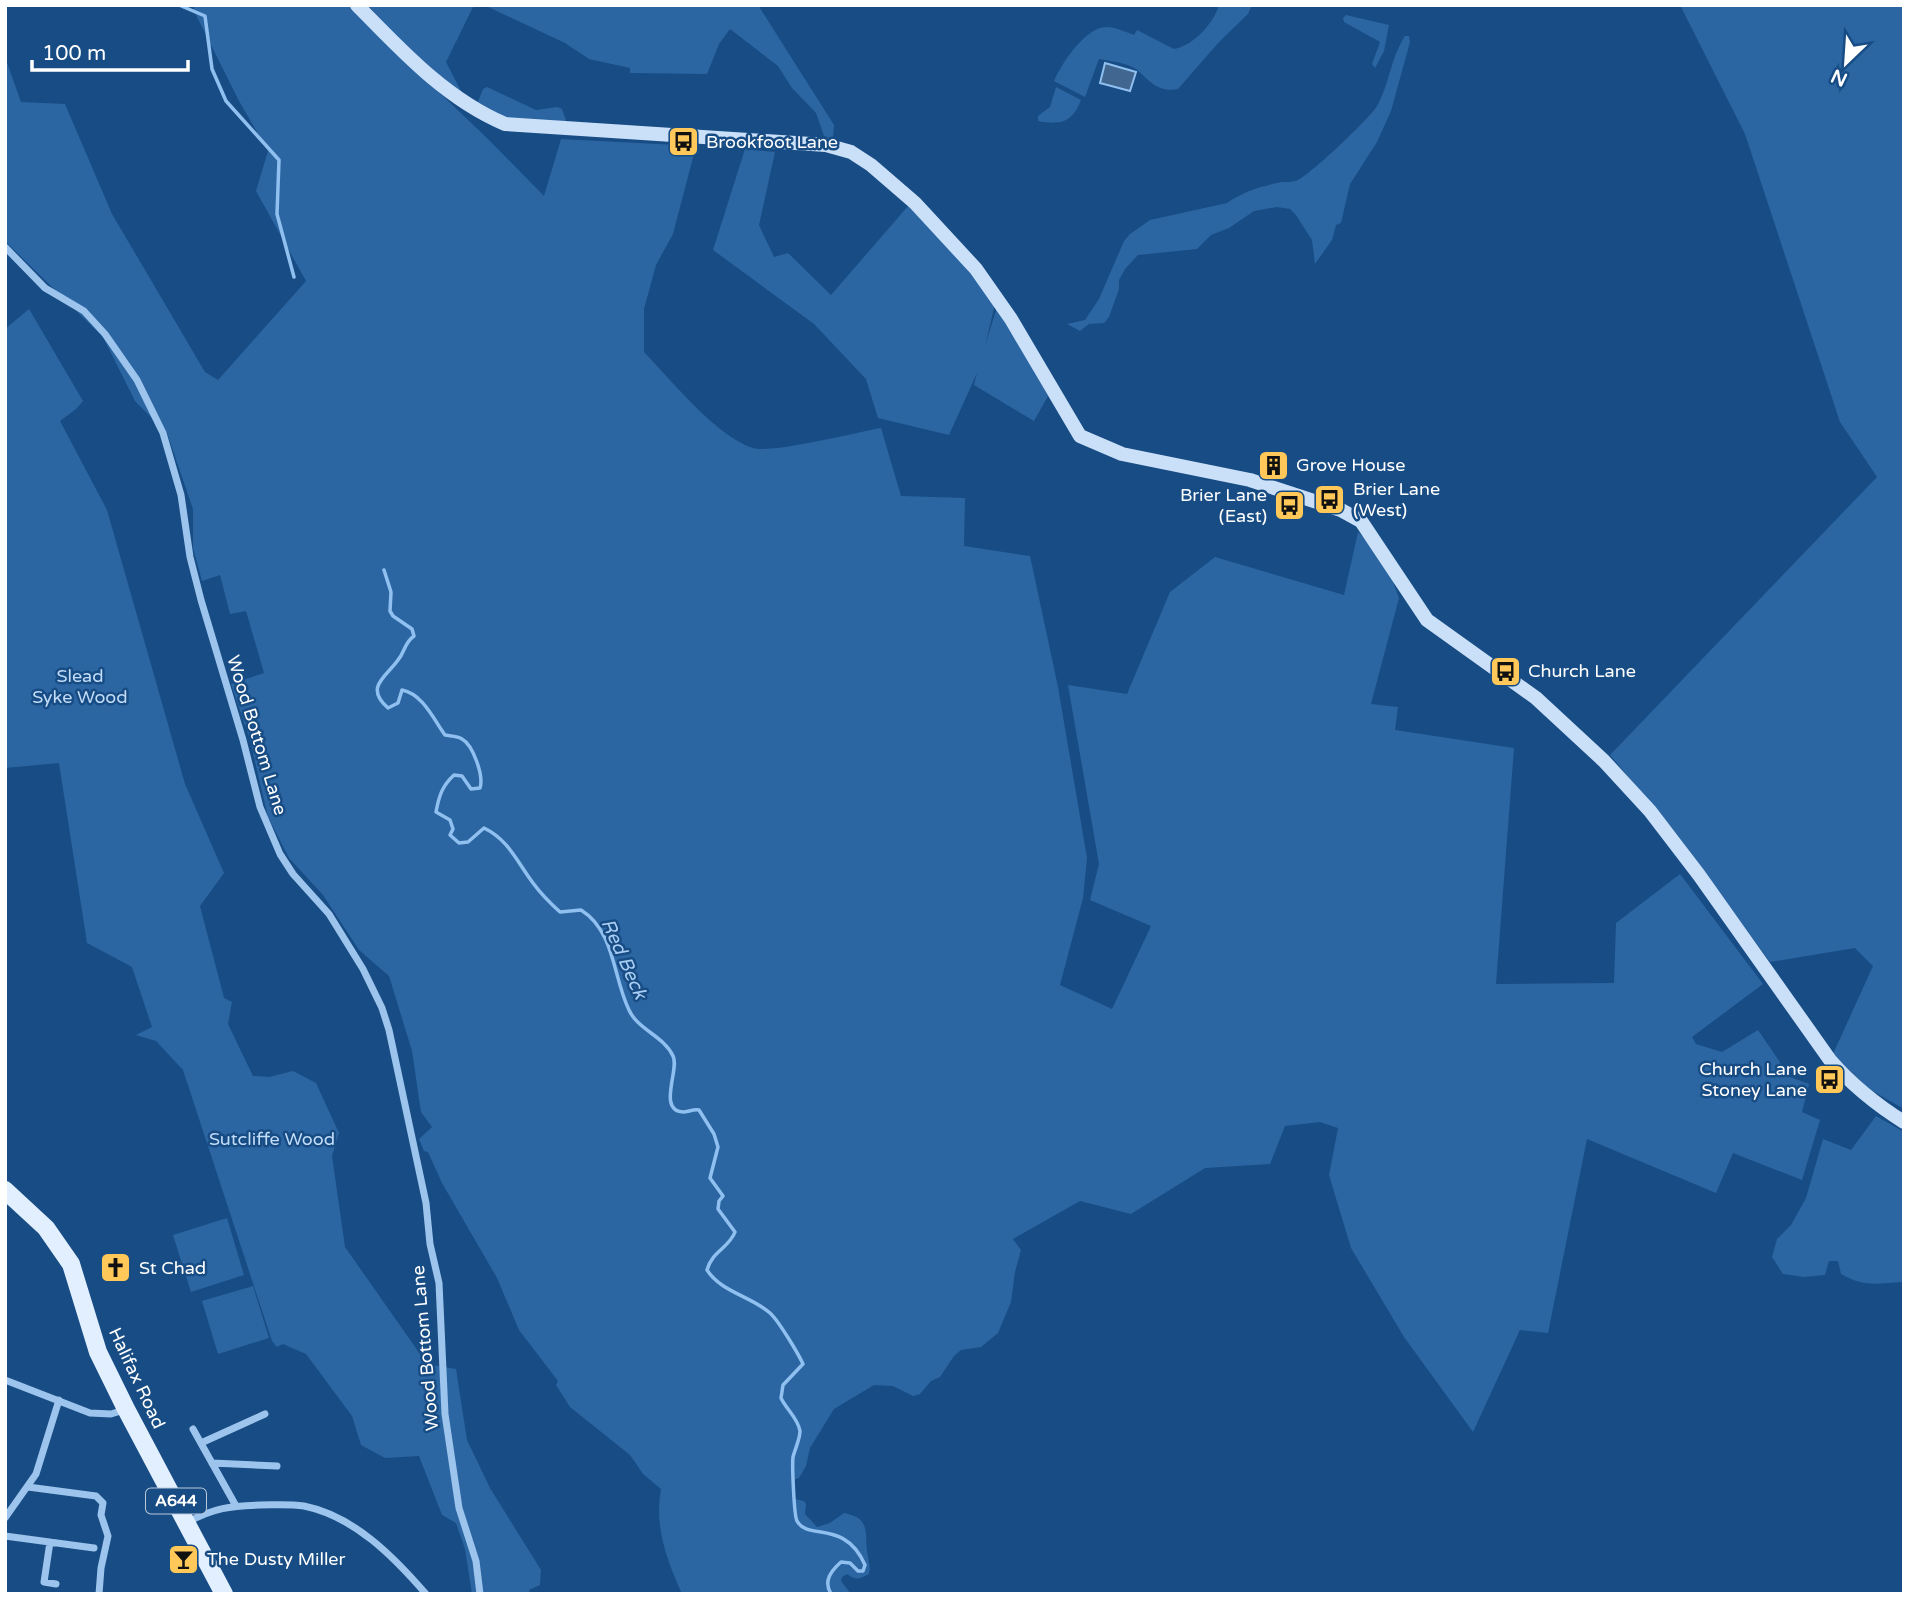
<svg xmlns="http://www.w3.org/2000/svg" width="1909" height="1599" font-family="'Varela Round',sans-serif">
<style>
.green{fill:#2b66a3}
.water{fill:#416791;stroke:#90c0ef;stroke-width:2}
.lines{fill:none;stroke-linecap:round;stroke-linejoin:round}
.stream{stroke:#90c0ef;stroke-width:3.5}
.street{stroke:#9dc4ec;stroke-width:7}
.secondary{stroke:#cae0f9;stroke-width:14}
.primary{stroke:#e2efff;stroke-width:18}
.labels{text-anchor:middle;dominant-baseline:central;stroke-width:5;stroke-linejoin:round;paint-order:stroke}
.shield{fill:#184c84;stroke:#bac9da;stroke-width:2}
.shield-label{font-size:16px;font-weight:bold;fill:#fff}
.poi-label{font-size:18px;fill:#fff;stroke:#184c84;text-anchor:start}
.park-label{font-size:18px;fill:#c2ddf9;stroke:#184c84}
.street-label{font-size:18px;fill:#fff;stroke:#184c84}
.water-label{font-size:19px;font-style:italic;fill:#a9cef4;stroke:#184c84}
</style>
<rect width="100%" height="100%" fill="#184c84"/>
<!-- green -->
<path class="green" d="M194,5H348L489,140L544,196L561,139L696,146L673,234L656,265L644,309V352C671,380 717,437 753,448C771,454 858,432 881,428L901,496L965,498L964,546L1030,556L1058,687L1087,858L1083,898L1060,985L1112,1009L1151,926L1090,900L1099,864L1068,685L1127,694L1170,592L1215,557L1344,595L1358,532L1384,557L1399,598L1371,704L1398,707L1395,730L1514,748L1496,984L1614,983L1616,923L1680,874L1763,984L1692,1037L1696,1044L1722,1052L1758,1030L1790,1077L1809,1084L1802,1112L1820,1120L1802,1180L1733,1153L1716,1193L1587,1139L1548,1333L1520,1330L1473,1432L1404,1337L1351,1248L1329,1175L1338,1128L1320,1122L1285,1126L1270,1164L1205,1168L1131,1214L1080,1201L1013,1239L1021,1250L1015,1272L1011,1302L998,1333L981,1347L961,1350L954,1356L940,1377L931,1381L920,1394L913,1396L893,1386L874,1385L834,1409L810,1448L806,1466L799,1478L793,1480L795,1499L804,1501L806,1504L805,1514L817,1527L830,1523L844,1513C870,1518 865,1531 867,1551C868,1560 871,1565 869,1574C860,1579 856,1581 847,1574L842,1577L841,1581L851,1594H682C667,1560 654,1527 661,1489L643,1474L630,1455L570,1407L556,1385L558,1381L519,1330L497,1278L442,1183L428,1152L424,1151L419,1139L432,1127L421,1112L412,1051L389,976L359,950L323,895L289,858L268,817L250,740L231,684L264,673L246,611L230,614L220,575L202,581L193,548V509L167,433L135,401L103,337L5,241V57L21,102L65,104L112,214L205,372L218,380L306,281L256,191L268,151L239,101L194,11Z
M368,5H474L446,62L461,91L459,94L410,54Z
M484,5H758L834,125L833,139L824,136L816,113L792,88L778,66L730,29L719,44L707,74L630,73V68L589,59L565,43Z
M1219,5H1252L1248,14L1219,42L1178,89C1158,93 1150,81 1136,69C1128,63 1109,61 1099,59L1085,97L1054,81C1062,63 1086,26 1107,27C1115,27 1126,32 1134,35L1137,30L1174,49C1193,46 1214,23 1219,5Z
M1680,5H1904V1109L1869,1089L1833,1054L1873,966L1855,948L1770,962L1679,837L1610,755L1877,477L1840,422L1745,134Z
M1346,15L1389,25L1384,51L1375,68L1372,64L1380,42L1344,22L1343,18Z
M1405,36H1409L1410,42L1391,111L1377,142L1350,184L1341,223L1336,225L1332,240L1315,264L1312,240L1296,215L1290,209L1277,207L1254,211L1229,228L1211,235L1197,249L1138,255L1125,269L1119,280V289L1109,317L1104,323L1089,324L1080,331L1067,324L1085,320L1099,299L1124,241L1130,234L1150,220L1227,203C1244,191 1262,186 1282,182C1287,182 1294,182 1298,180C1311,174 1370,118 1377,106C1389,85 1391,57 1405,36Z
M487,87L536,110L557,107L562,109L566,120L564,123L510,121L477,104L483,89Z
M1056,87L1081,100C1072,123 1061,125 1038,121V116L1050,107Z
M745,149L775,152L759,225L774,257L788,253L831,295L909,205L973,275L995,304L985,346L997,307L1048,396L1034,421L974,385L977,373L949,435L878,418L866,379L814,324L713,250Z
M29,309L83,401L76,409L60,421L107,510L185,784L224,873L200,906L224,998L232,1002L228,1024L253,1076L269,1077L293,1071L316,1083L339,1133L332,1156L345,1247L427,1364L456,1369L467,1440L490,1488L541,1570L540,1585L529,1590L530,1594H472L465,1549L456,1523L442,1515L419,1456L385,1458L361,1445L352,1416L306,1354L283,1344L277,1347L272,1341L183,1070L156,1041L136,1035L152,1027L132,967L87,943L59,763L5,768V329Z
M1876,1116L1904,1132V1282C1877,1283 1866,1288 1841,1274L1838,1261H1829L1825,1275L1804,1277L1783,1274L1772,1257L1777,1239L1791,1225L1806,1198L1823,1139L1851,1150Z
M227,1218L244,1275L191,1292L173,1235Z
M253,1286L269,1338L218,1354L202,1301Z"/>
<!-- water -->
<path class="water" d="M1105,63L1136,72L1130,91L1100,83Z"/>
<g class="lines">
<!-- stream -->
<path class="stream" d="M179,5L205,16L212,69L226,101L279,160L277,214L294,277
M384,570L391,592L390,611L393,616L412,629L414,636C404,643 405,652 398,660C386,677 364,687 388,708L398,703L402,690C423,694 434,720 445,735C450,736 458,736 462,739C473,745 484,776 480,788L471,789L462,776L454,775C442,786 439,796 436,812L450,820L453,829L450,835L459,843L468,842L484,828C509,840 517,862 533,883C541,894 550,903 560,912L581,910C615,931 613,978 629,1010C638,1030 664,1036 673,1056C680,1068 657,1111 683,1112C688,1112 693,1109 699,1110L714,1134L718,1147L710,1178L723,1196L719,1201L718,1209L735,1232C729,1248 712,1251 707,1270C721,1292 751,1296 770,1313C778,1320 798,1353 803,1364L783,1385L781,1398C786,1409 798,1418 800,1431C800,1439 795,1449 793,1457C792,1464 794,1516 797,1521C808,1541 845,1519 865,1565L863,1571H858L850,1563L841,1562C831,1571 823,1581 831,1594"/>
<!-- street -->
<path class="street" d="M5,247L45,288L84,311L105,334L137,380L163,433L181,495L190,557L201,600L243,740L260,807L280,854L293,874L329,914L363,969L382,1008L389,1030L426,1203L430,1244L439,1283L445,1414L459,1508L476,1561L480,1594
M5,1380L90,1413L111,1414L124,1410
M193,1429L236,1506
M201,1443L265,1414
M212,1463L277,1466
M28,1487L96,1496L103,1503L101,1515L108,1536L101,1568L99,1594
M5,1518L36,1474L59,1400
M188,1522C214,1508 230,1506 260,1505C275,1505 290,1504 304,1506C354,1516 394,1557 426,1594
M5,1536L94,1548
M50,1542L44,1582L56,1584"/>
<!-- secondary -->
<path class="secondary" d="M357,5C402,51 446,99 505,124L826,145L851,152L871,165L915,203L976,269L1011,319L1080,436L1122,454L1250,480L1341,510L1361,521L1427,620L1536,698L1604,761L1650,811L1699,875L1830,1060C1852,1085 1875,1104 1904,1122"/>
<!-- primary -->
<path class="primary" d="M5,1190L46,1228L71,1264L98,1352L126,1409L224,1594"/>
</g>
<!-- icons -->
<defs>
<symbol id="bus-square" viewBox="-11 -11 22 22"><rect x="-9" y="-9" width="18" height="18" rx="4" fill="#ffc858" stroke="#184c84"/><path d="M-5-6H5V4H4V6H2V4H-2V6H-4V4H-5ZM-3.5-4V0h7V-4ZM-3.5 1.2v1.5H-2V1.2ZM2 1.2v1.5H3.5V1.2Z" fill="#111"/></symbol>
<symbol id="building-square" viewBox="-11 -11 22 22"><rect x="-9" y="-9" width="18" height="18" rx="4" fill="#ffc858" stroke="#184c84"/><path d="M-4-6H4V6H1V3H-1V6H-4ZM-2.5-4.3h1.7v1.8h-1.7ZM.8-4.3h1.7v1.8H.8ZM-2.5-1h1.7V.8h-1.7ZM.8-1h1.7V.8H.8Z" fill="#111"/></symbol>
<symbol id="church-square" viewBox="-11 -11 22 22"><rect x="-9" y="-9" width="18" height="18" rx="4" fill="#ffc858" stroke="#184c84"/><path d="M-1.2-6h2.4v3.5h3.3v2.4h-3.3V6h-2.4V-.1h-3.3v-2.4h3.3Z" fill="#111"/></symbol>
<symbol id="bar-square" viewBox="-11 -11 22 22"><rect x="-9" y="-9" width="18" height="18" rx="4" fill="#ffc858" stroke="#184c84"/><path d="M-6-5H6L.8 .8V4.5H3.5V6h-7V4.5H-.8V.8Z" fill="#111"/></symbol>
</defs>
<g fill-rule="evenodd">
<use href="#bus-square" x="666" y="124" width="35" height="35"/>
<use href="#building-square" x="1256" y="448" width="35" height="35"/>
<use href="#bus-square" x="1312" y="482" width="35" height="35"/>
<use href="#bus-square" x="1272" y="488" width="35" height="35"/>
<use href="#bus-square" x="1488" y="654" width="35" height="35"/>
<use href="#bus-square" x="1812" y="1062" width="35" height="35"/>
<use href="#church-square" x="98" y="1250" width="35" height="35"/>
<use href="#bar-square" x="166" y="1542" width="35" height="35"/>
</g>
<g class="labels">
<!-- shield labels -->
<rect class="shield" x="146" y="1488.5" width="60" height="25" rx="5"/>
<g class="shield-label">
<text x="176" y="1501">A644</text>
</g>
<!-- poi labels -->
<g class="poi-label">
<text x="706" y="142">Brookfoot Lane</text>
<text x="1296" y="465">Grove House</text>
<text x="1353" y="489">Brier Lane<tspan x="1353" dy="21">(West)</tspan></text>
<text x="1267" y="495" text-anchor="end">Brier Lane<tspan x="1267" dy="21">(East)</tspan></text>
<text x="1528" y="671">Church Lane</text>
<text x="1807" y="1069" text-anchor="end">Church Lane<tspan x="1807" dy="21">Stoney Lane</tspan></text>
<text x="139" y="1268">St Chad</text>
<text x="207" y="1559">The Dusty Miller</text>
</g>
<!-- park labels -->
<g class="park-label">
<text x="80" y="676">Slead<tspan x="80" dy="21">Syke Wood</tspan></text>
<text x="272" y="1139">Sutcliffe Wood</text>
</g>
<!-- street labels -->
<g class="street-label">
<text transform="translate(257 735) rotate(73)">Wood Bottom Lane</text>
<text transform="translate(425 1348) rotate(-95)">Wood Bottom Lane</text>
<text transform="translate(137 1378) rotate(65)">Halifax Road</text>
</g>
<!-- water labels -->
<g class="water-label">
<text transform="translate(624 959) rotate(66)">Red Beck</text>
</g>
</g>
<!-- border -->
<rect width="1909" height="1599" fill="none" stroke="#ffffff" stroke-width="14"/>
<!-- north arrow -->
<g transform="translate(1846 63) rotate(205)" stroke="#184c84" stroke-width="5" paint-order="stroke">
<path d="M0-5L12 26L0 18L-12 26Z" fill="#ffffff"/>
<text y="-10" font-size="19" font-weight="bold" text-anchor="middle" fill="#ffffff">N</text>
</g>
<!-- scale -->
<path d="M32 60v10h156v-10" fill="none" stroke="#ffffff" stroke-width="3.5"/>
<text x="42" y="60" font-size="21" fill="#ffffff" stroke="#184c84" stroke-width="5" paint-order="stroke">100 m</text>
</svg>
